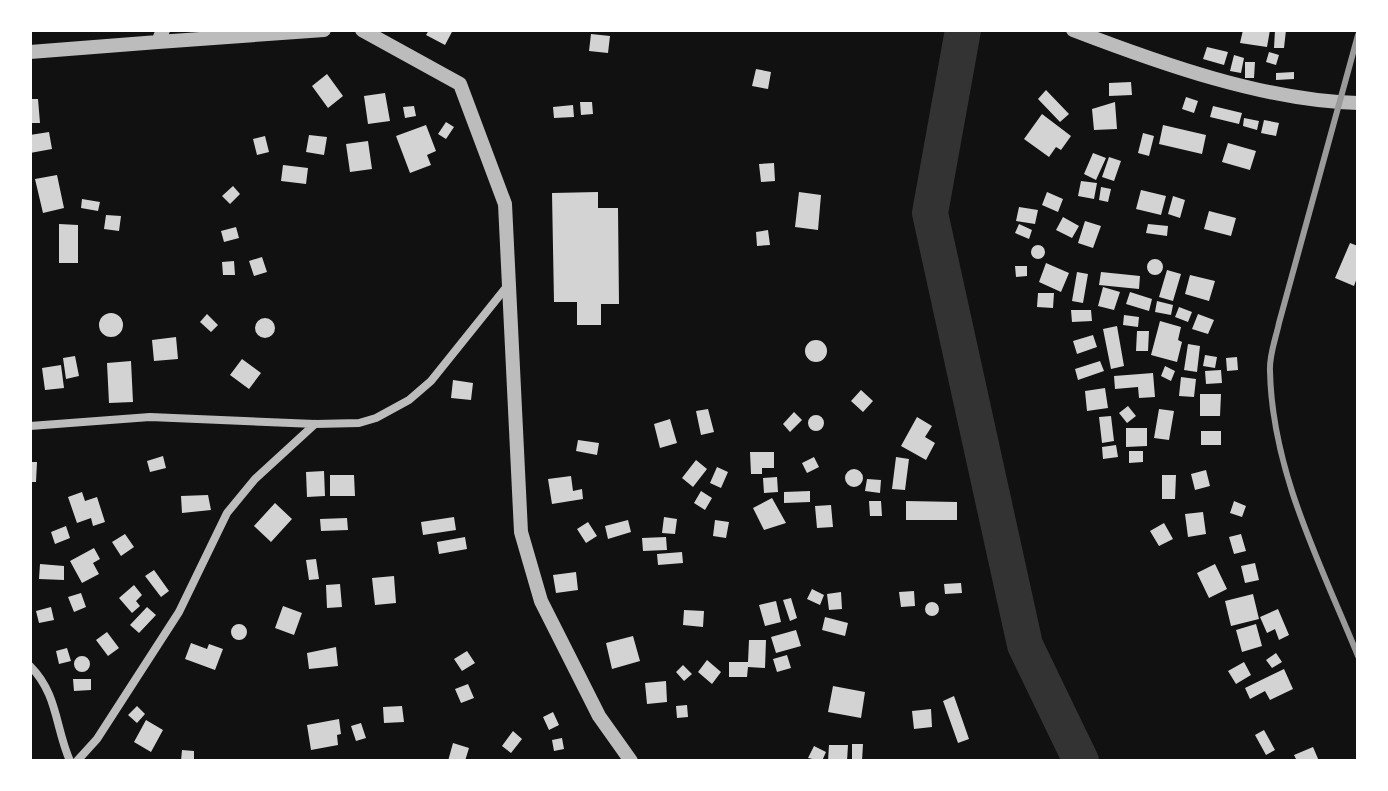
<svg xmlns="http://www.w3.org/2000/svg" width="1388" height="791" font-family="Montserrat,sans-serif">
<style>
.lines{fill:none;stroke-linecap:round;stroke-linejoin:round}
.river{stroke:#333;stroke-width:36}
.building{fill:#d3d3d3}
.minor{stroke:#bcbcbc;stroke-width:8}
.tertiary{stroke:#bcbcbc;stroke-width:14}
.rail{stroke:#9a9a9a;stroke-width:6}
</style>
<rect width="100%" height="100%" fill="#111"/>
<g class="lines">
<!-- river -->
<path class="river" d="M963,30L930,213L1025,645L1081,761"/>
</g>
<!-- building -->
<path class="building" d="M429,30H453L445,45L426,35Z
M1243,30H1270L1267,47L1240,43Z
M1275,30H1286L1284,48H1274Z
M591,34L610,36L608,53L589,51Z
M1207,47L1228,52L1224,65L1203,59Z
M1269,52L1279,55L1276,65L1266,62Z
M1234,55L1244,58L1241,73L1230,71Z
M1245,62H1255L1254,78H1245Z
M756,69L771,72L768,89L752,86Z
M1294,72V79L1276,80V73Z
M327,74L343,96L328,108L312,86Z
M1131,82L1132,95L1109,96V83Z
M1046,90L1069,114L1060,122L1038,99Z
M385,93L390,121L368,124L364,96Z
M1186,97L1198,101L1194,113L1182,109Z
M30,99H38L40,123H30Z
M580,102H592L593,114L581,115Z
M1115,102L1117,129L1094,130L1092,109Z
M573,105L574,117L554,118L553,107Z
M414,106L416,116L405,118L403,107Z
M1213,106L1242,113L1239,124L1210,117Z
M1042,114L1071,136L1061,150L1056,147L1049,157L1024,139Z
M1244,118L1259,121L1257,130L1243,126Z
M1264,120L1279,123L1276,136L1261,133Z
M446,122L454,127L446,139L438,134Z
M426,125L436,151L427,155L431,165L410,173L396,136Z
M1163,125L1206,135L1202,154L1159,144Z
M49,132L52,149L30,153V135Z
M1143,133L1154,136L1149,156L1138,153Z
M309,135L327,137L324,155L306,152Z
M265,136L269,152L257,155L253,139Z
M368,141L372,169L350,172L346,144Z
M1228,143L1256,151L1250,170L1222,162Z
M1093,153L1106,158L1096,180L1084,174Z
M1109,157L1121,161L1114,181L1102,177Z
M774,163L775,181L761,182L759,164Z
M283,165L308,168L306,184L281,181Z
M57,175L64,208L43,213L35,179Z
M1081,181L1097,183L1094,199L1078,196Z
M233,186L240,194L230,204L222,196Z
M1101,187L1111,189L1108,202L1099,200Z
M1141,190L1166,196L1161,215L1136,209Z
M598,192V208H618L619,304H601V325H577V302H554L552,193Z
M799,192L821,195L818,230L795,227Z
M1047,192L1063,199L1058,212L1042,205Z
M1173,196L1185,200L1180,218L1168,214Z
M82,199L100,202L98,211L81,208Z
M1019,207L1038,210L1035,224L1016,221Z
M1209,211L1236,218L1231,236L1204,229Z
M106,215L121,216L119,231L104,229Z
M1063,217L1079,226L1072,238L1056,230Z
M1085,221L1101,226L1093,248L1078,243Z
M59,224L78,225V263H59Z
M1019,224L1032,230L1029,239L1015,233Z
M1148,224L1168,226L1167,236L1146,233Z
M236,227L239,238L224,242L221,231Z
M768,230L770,245L757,246L756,232Z
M1350,243L1358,246V275L1354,286L1335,278Z
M1031 252a7 7 0 1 1 14 0a7 7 0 1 1-14 0Z
M262,257L267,272L254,276L249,261Z
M1147 267a8 8 0 1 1 16 0a8 8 0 1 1-16 0Z
M234,261L235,275H223L222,262Z
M1046,263L1069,273L1061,292L1039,282Z
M1015,266H1027V276L1016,277Z
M1167,270L1181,274L1173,301L1159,297Z
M1077,272L1088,274L1083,303L1072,301Z
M1101,272L1140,276L1139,289L1099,285Z
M1190,275L1215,281L1209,301L1185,294Z
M1103,287L1120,292L1114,310L1098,306Z
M1130,292L1152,299L1149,311L1126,304Z
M1038,293H1054L1053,308L1037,307Z
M1157,301L1173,305L1171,315L1155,312Z
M1179,307L1192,312L1188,322L1175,317Z
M1071,310H1091L1092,321L1072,322Z
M99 325a12 12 0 1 1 24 0a12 12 0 1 1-24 0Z
M207,314L218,325L211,332L200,322Z
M1198,314L1214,320L1208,334L1192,329Z
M1124,315L1139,317L1138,327L1123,325Z
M255 328a10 10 0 1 1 20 0a10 10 0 1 1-20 0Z
M1160,321L1181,327L1178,340L1182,342L1177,362L1151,355Z
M1117,326L1124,366L1111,369L1103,329Z
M1137,331H1149L1148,351H1136Z
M1093,335L1097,347L1077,354L1073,341Z
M176,337L178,359L154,361L152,340Z
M805 351a11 11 0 1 1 22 0a11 11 0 1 1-22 0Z
M1188,344L1200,346L1197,372L1184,370Z
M1205,355L1217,357L1215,368L1203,366Z
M75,356L79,376L66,379L63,358Z
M1237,357L1238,370L1227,371L1226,358Z
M242,359L261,373L249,389L230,375Z
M131,361L133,402L109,403L107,363Z
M1100,361L1104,371L1078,380L1075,369Z
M61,365L64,388L45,390L42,368Z
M1165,366L1175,371L1171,381L1161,376Z
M1221,370L1222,383L1206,384L1205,371Z
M1153,373L1155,397L1139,398L1138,387L1115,389L1114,376Z
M1181,377L1196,379L1194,397L1179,396Z
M453,380L473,383L471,400L451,398Z
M1105,388L1108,408L1087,411L1085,391Z
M861,390L873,401L863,412L851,401Z
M1200,394H1221L1220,416H1200Z
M1128,406L1136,416L1127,423L1119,413Z
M708,409L714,432L701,435L696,411Z
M1159,409L1174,411L1169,440L1154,438Z
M794,412L802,420L790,432L783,424Z
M808 423a8 8 0 1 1 16 0a8 8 0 1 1-16 0Z
M1111,416L1114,441L1102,443L1099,417Z
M917,417L932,426L925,437L935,443L926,460L901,446Z
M670,419L677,443L660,448L654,424Z
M1126,428H1147V446L1126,447Z
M1201,431H1221V445H1201Z
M578,440L599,443L597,455L576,451Z
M1116,445L1118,457L1103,459L1102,447Z
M1129,451H1143V462L1129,463Z
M750,452H774V468H762V474H751Z
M163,456L166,468L150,472L147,461Z
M814,457L819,467L807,473L802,463Z
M896,457L909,459L905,490L892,489Z
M696,460L707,469L693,487L682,478Z
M30,462H37L36,482H30Z
M717,467L728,472L721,488L710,483Z
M845 478a9 9 0 1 1 18 0a9 9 0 1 1-18 0Z
M1206,470L1210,486L1195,490L1191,474Z
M324,471L325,496L307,497L306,472Z
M330,475H354L355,496H330Z
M1162,475H1176L1175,499H1162Z
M571,476L573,491L582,489L583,499L552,504L548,479Z
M777,477L778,492L764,493L763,478Z
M867,479L881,480L880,493L865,491Z
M701,491L712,498L705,510L694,503Z
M810,491V502L784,503V492Z
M82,492L85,501L97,497L105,522L93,526L91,518L77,523L68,497Z
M208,495L211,510L182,513L181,496Z
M772,498L786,523L764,530L753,508Z
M869,501H881L882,516H870Z
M906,501L957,502V520H906Z
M1234,501L1246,506L1242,517L1230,513Z
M275,503L292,519L271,542L254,526Z
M831,505L833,527L817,528L815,506Z
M1203,512L1206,534L1188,537L1185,514Z
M454,517L456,530L423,535L421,522Z
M664,517L677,519L675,534L662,533Z
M347,518L348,530L321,531L320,519Z
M628,520L631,532L608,539L605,526Z
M715,520L729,522L726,538L713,536Z
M588,522L597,536L586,543L577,529Z
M1164,523L1173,539L1159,546L1150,531Z
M66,526L70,538L55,544L51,532Z
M125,534L134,547L121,556L112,542Z
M1241,534L1246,551L1234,554L1229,537Z
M465,537L467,549L439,554L437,542Z
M666,537L667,550L643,551L642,538Z
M94,548L100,559L93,563L99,574L82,583L70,561Z
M682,552L683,563L658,565L657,554Z
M316,559L319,579L309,580L306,560Z
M1255,563L1259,580L1245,583L1241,566Z
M40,564L64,566V580L39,579Z
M1215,564L1227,589L1209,598L1197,573Z
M154,570L169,591L161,597L145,576Z
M576,572L578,590L556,593L553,575Z
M394,576L396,603L375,605L372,578Z
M961,583L962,593L945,594L944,584Z
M340,584L342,607L327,608L326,585Z
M134,585L142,595L136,601L140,606L132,613L119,598Z
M812,589L824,595L820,605L807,599Z
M914,591L915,606L901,607L899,592Z
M841,592L842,609L829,610L827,594Z
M81,593L86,607L74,612L68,597Z
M1253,594L1259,619L1231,626L1225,601Z
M791,598L797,618L790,621L783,600Z
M776,601L781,622L765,626L759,605Z
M925 609a7 7 0 1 1 14 0a7 7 0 1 1-14 0Z
M283,606L302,613L294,635L275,628Z
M51,607L54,620L39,623L36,611Z
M147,607L156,615L139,633L130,625Z
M1278,609L1289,635L1279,640L1275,629L1267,633L1260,617Z
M684,610L704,611L703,627L683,625Z
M825,617L848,623L845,636L822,630Z
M231 632a8 8 0 1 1 16 0a8 8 0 1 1-16 0Z
M1256,624L1262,646L1242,652L1236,630Z
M796,630L801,646L776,653L771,637Z
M107,632L119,648L108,656L96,640Z
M633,636L640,661L612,669L606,643Z
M749,640H766L765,668L748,667L747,677H729V662H748Z
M191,643L207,649L209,644L223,649L215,670L185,659Z
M336,647L338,666L309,669L307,653Z
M67,648L71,661L59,664L56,651Z
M467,651L475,663L462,671L454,659Z
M1276,653L1282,662L1272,668L1266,660Z
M787,655L791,668L777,672L773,659Z
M74 664a8 8 0 1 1 16 0a8 8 0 1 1-16 0Z
M707,660L721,672L712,684L698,672Z
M1244,662L1251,675L1236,684L1228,671Z
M683,665L692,674L684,681L676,672Z
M1284,669L1293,689L1270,700L1265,691L1250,699L1245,688Z
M73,679H91V690L74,691Z
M666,681L667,702L647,704L645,683Z
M468,684L474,698L461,703L455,689Z
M833,686L865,692L861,718L828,712Z
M954,696L969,739L958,743L943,701Z
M687,705L688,717L677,718L676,706Z
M137,706L145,714L137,723L128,715Z
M402,706L404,722L384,723L383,707Z
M931,709L932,727L914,729L912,711Z
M553,712L559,725L549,730L543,717Z
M339,719L341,734L337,735L338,745L311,750L307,725Z
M146,720L163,730L151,752L134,742Z
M361,723L366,738L356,741L351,726Z
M1264,730L1275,750L1266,755L1255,735Z
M513,731L522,739L511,753L502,746Z
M562,738L564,749L554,751L552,740Z
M453,743L469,748L465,761H448Z
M852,744H863L862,761H852Z
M829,745H848L847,761H828Z
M814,746L826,752L822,761L808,758Z
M1313,747L1319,761H1297L1294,755Z
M182,750L194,751V761H181Z"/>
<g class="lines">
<!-- minor -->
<path class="minor" d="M30,426L150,417L315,424L359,423L376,418L409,400L431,381L508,285
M30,666C58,694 55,727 70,761
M77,761L97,739L179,612L227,513L255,479L315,424"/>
<!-- tertiary -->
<path class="tertiary" d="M362,30L460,84L505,204L521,532L541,601L599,716L631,761
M1073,30C1159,63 1265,101 1358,103
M158,42L324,30
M30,52L158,42L163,30"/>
<!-- rail -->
<path class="rail" d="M1358,35L1279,323C1276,338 1269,355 1270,371C1272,472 1321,565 1358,656"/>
</g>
<!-- border -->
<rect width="1388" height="791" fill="none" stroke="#ffffff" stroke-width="64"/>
</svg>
